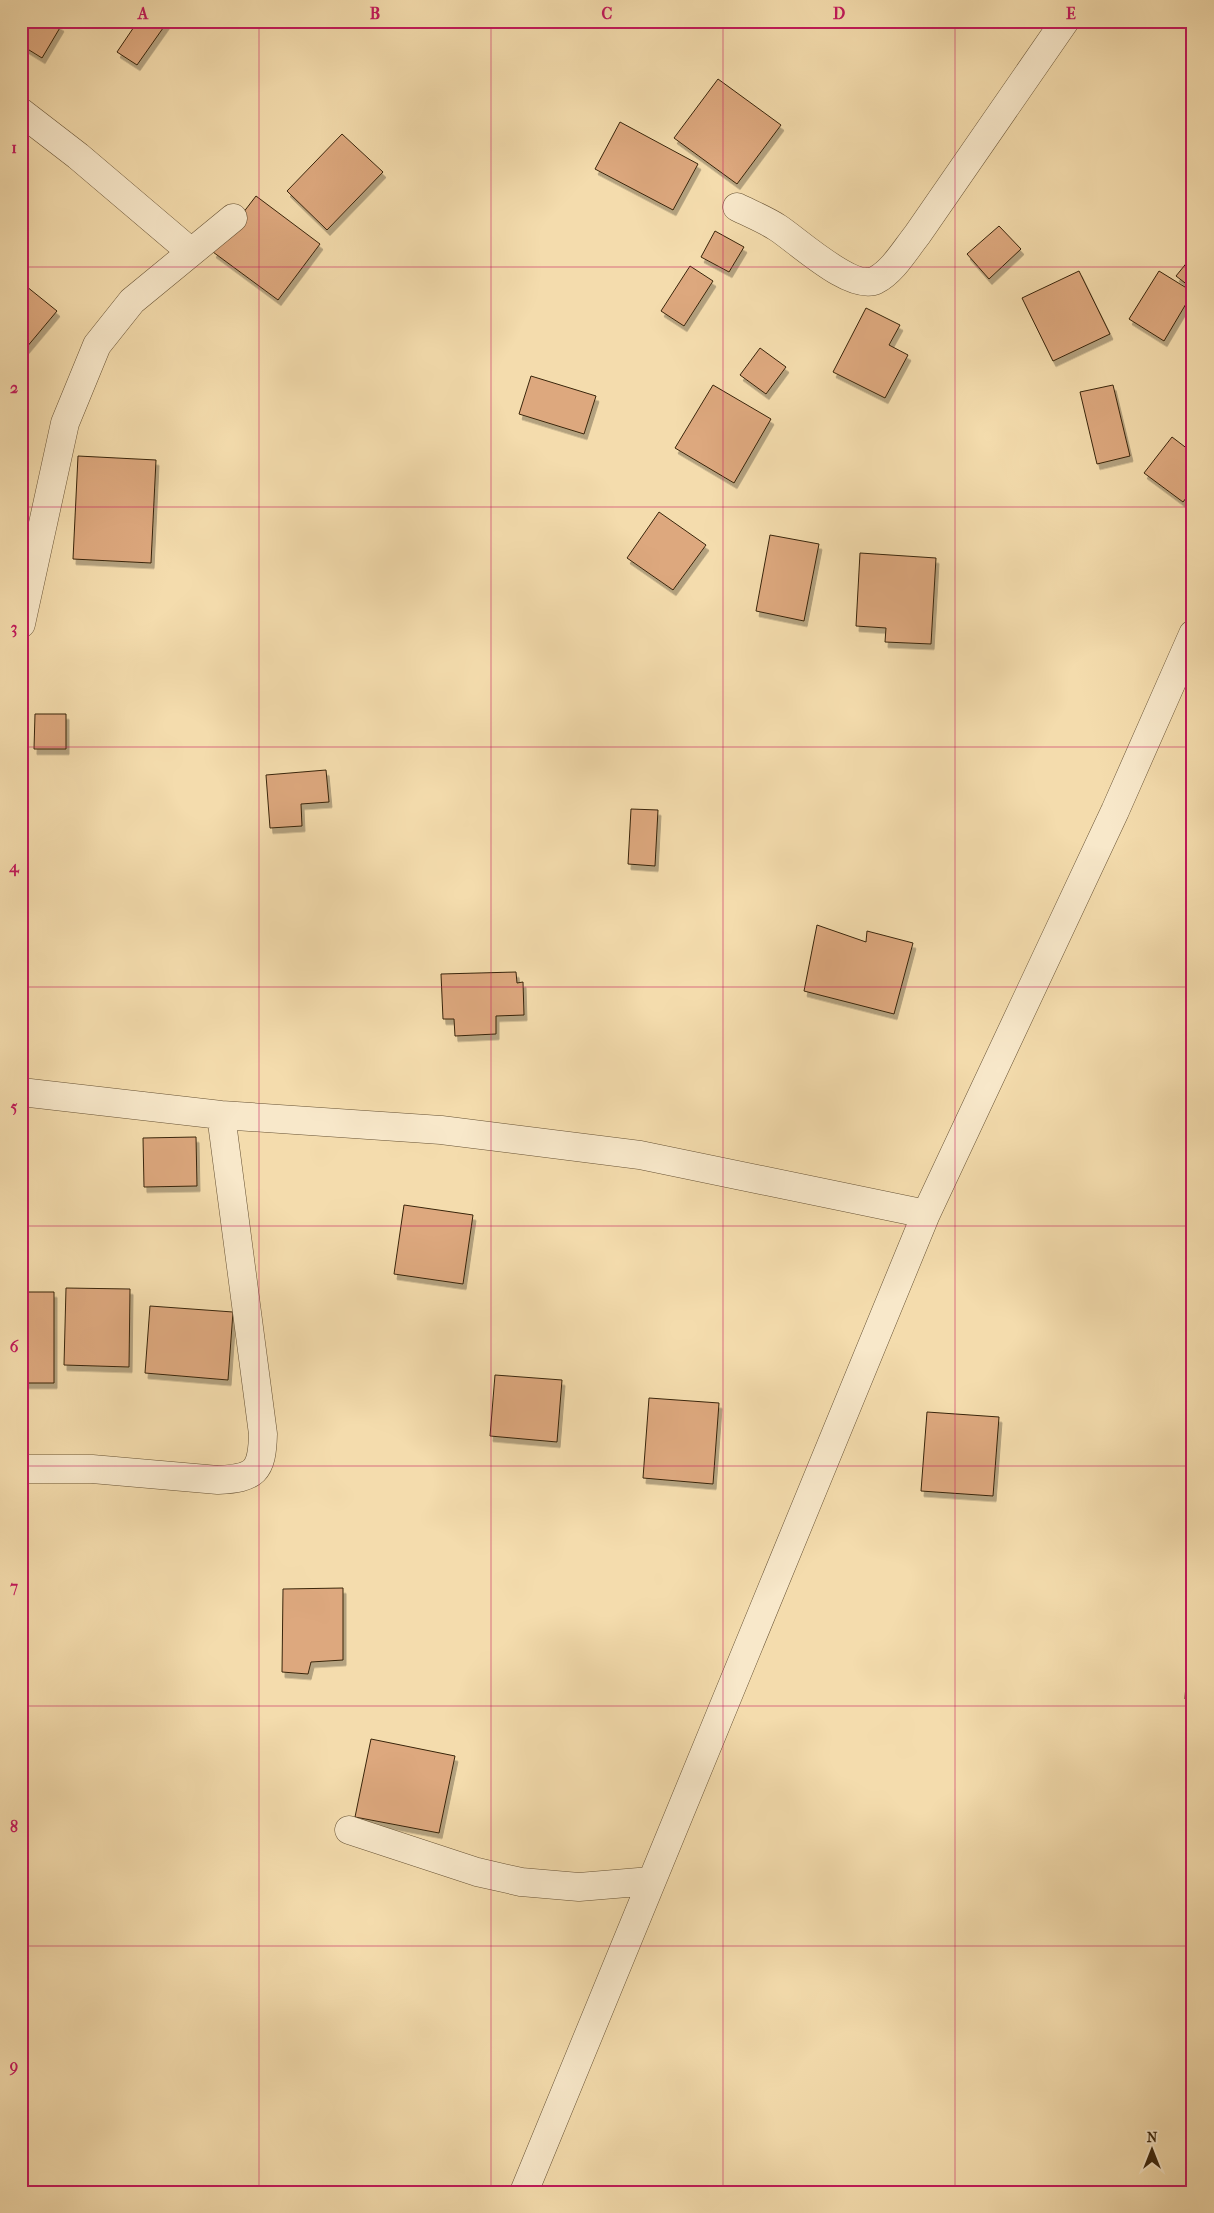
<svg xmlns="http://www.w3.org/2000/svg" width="1214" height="2213" font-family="'IM FELL French Canon',serif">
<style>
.building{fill:#dda87e;stroke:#38240c;filter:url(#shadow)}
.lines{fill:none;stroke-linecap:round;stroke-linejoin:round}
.street-casing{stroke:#675234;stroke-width:29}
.street{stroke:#f8e8ca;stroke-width:28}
.grid{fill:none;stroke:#c2185b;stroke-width:1;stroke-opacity:0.55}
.neatline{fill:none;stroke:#c2185b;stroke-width:2}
.grid-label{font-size:16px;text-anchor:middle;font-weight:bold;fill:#c2185b}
</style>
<defs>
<filter id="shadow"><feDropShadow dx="3" dy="5.5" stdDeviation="0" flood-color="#0004"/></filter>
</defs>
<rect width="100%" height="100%" fill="#f4dcad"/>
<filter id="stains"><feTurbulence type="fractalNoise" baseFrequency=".004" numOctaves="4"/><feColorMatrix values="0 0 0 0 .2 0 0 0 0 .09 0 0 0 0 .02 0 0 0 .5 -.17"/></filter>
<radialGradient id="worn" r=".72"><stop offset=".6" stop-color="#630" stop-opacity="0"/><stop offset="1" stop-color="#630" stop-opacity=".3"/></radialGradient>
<!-- building -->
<path class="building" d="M21,21H53L61,26L42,58L21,45Z
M138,21H168L137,65L117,52Z
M718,79L781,125L737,184L674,138Z
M620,122L698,164L673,210L595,169Z
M342,134L383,172L327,230L287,191Z
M256,196L320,244L278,300L213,252Z
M999,226L1021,249L989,279L967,254Z
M715,231L744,247L729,272L701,257Z
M1193,255V289L1176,276Z
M690,266L713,281L684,326L661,311Z
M1079,271L1110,334L1053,361L1022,298Z
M1159,271L1193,292L1164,341L1129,319Z
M21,282L57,311L26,348L21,344Z
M866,308L900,325L889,345L908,355L885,398L833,372Z
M760,348L786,367L766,394L740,375Z
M531,376L596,396L584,434L519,414Z
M713,385L771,419L734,483L675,448Z
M1113,385L1130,456L1097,464L1080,392Z
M1172,437L1193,453V489L1183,502L1144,473Z
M78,456L156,460L151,563L73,559Z
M659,512L706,545L673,590L627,558Z
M770,535L819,544L804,621L756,611Z
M860,553L936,558L931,644L885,642L886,628L856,626Z
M35,714H66V749H34Z
M326,770L329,802L301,804L302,826L270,828L266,775Z
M631,809L658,810L655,866L628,864Z
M817,925L866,942L867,931L913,943L894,1014L804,991Z
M516,972L517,983L523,982L524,1015L496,1016V1034L455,1036L454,1019H443L441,974Z
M196,1137L197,1186L144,1187L143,1138Z
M404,1205L473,1215L463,1284L394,1274Z
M66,1288L130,1289L129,1367L64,1365Z
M21,1292H54V1383H21Z
M150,1306L233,1312L228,1380L145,1373Z
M495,1375L562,1380L557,1442L490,1436Z
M649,1398L719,1403L713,1484L643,1478Z
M927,1412L999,1417L993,1496L921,1491Z
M343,1588V1660L311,1662L308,1674L282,1672L283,1589Z
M1188,1654L1193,1655V1700L1185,1699Z
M371,1739L455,1756L439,1833L355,1817Z"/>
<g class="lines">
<defs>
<path id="street" d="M21,112L78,156L191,252
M737,207C751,214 766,220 778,228C798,241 852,292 876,280C893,271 905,250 917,235L1065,21
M21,624L65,423L97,345L132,301L233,218
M21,1092L221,1115L441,1130L640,1155L926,1214
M21,1469H92L218,1480C255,1478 262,1472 263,1434L221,1115
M349,1830L477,1872L521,1882L579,1887L651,1881
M524,2192L926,1214L1115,811L1193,634"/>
</defs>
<!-- street casing -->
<use href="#street" class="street-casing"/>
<!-- street -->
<use href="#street" class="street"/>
</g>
<!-- grid -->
<path class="grid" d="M259,21V2192M491,21V2192M723,21V2192M955,21V2192M21,267H1193M21,507H1193M21,747H1193M21,987H1193M21,1226H1193M21,1466H1193M21,1706H1193M21,1946H1193"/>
<!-- margin -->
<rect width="1214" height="2213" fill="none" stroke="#f4dcad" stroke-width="55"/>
<!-- north arrow -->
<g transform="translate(1152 2150)" stroke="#f8e8ca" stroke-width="4" paint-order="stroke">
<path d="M0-4L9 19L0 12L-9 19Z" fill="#38240c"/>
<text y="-8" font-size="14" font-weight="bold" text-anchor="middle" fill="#38240c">N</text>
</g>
<rect x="28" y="28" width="1158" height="2158" class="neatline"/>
<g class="grid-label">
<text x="143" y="19">A</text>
<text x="375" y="19">B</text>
<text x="607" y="19">C</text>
<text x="839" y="19">D</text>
<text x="1071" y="19">E</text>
<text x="14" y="153">1</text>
<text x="14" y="393">2</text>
<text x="14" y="633">3</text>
<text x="14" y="872">4</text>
<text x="14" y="1112">5</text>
<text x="14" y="1352">6</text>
<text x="14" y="1592">7</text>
<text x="14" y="1832">8</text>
<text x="14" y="2071">9</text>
</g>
<rect width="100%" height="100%" filter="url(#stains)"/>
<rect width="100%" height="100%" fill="url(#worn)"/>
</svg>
